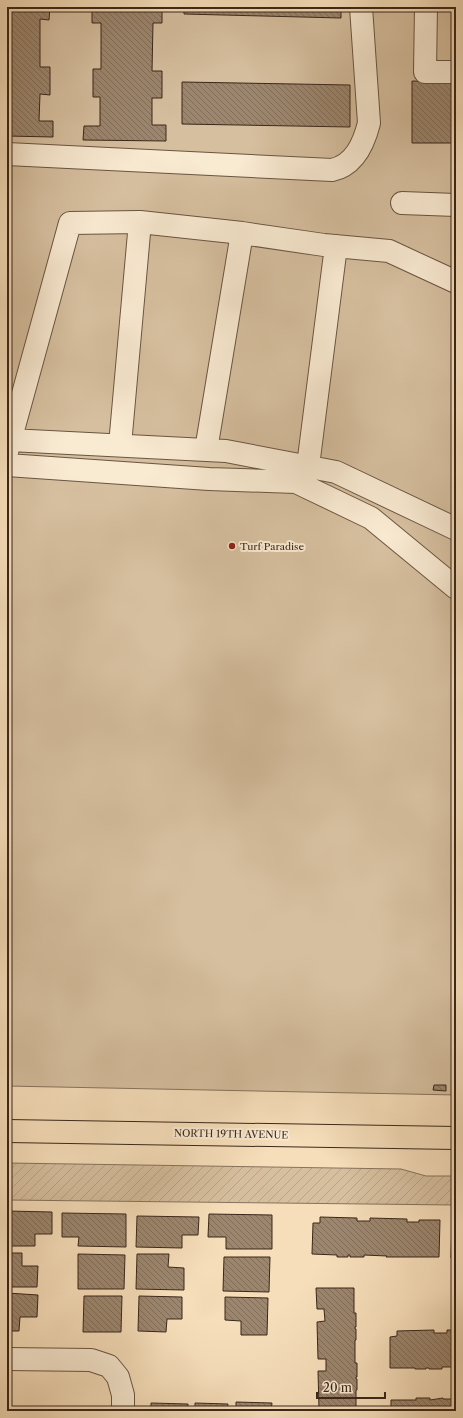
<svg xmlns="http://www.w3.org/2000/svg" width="463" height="1418" font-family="'Libre Caslon Text',serif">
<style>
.garden{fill:url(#garden-furrows);stroke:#88735c}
.pitch{fill:#d6bf9f;stroke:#88735c}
.building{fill:url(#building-back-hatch);stroke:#3a271a}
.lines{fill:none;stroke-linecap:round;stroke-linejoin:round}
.minor-casing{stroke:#695542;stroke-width:24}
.major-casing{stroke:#3a271a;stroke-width:24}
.minor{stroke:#f9ead2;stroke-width:22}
.major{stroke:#f6deba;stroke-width:22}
.poi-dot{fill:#8f2418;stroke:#f9ead2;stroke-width:1.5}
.labels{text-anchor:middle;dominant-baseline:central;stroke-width:4;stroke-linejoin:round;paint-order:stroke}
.poi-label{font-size:10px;fill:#3a271a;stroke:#f9ead2;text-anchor:start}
.street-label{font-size:10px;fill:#3a271a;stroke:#f9ead2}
</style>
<defs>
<pattern id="garden-furrows" width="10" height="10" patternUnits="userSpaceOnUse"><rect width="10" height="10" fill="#d6bf9f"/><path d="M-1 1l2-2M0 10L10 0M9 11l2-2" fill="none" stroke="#b8a488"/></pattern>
<pattern id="building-back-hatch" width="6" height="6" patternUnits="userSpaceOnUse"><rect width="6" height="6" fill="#9c866d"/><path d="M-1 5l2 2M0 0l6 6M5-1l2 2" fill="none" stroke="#806e59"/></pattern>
</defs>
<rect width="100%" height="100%" fill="#f6deba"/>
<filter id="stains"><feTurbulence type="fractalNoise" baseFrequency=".005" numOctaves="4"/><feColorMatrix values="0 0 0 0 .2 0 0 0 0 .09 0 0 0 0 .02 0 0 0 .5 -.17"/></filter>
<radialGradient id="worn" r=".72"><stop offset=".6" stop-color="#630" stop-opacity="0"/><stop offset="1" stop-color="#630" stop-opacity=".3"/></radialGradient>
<!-- garden -->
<path class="garden" d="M7,1163L401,1169L426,1176H456V1205L7,1200Z"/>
<!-- pitch -->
<path class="pitch" d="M7,7H456V1095L7,1086Z"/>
<!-- building -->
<path class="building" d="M7,7H50L49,20L40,19V67H50V95L40,94L39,121H53V137L7,136Z
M92,7H162V23H153L152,71H162V98H152V125H166V141L83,140L84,126H100V97H93V69H101V23H92Z
M184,7H341V18L184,14Z
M412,81L456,82V143H412Z
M182,82L350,85V127L182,124Z
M434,1085H446V1091L433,1090Z
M7,1211L52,1212V1234H35V1246H7Z
M62,1213L126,1214V1247L78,1246L79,1237H62Z
M209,1214L272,1215V1249H226V1237H208Z
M137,1216L199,1217L198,1235H182V1248L136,1247Z
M320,1217L357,1218V1221H370V1218L407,1219V1222H419V1220H440L439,1257H386L387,1256L364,1255V1257H350V1255H348V1257H337V1255L312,1254L313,1223H320Z
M452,1219H456V1258H451Z
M7,1253H22V1266H38L37,1287H7Z
M78,1254L125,1255L124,1289H78Z
M137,1254H169L168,1267L184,1268V1290L136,1289Z
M224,1257H270L269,1292L223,1291Z
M316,1288H354V1313H356V1327H355V1329H356V1340H355V1363H357V1377H356V1379H357V1390H356V1411H326V1409H319L318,1371H326V1359H318L317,1322L325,1321L324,1309H317Z
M7,1293L38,1295L37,1317H20L19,1331H7Z
M84,1296H122L121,1332H83Z
M139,1296L182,1297V1319H167L166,1332L138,1331Z
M225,1297L268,1298L267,1335H241V1321L225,1320Z
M434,1330V1333H447V1330H456V1367H442V1369H429V1368H426V1369H415V1368H390V1337L397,1336V1331Z
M416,1398H430V1400L443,1398V1399H456V1411H391V1400H416Z
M236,1402L272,1403L271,1411H236Z
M151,1403L188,1404V1411H151Z
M195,1403L228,1404L227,1411H195Z"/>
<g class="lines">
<defs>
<path id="minor" d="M426,7L425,72H456
M7,154L332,170C355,165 364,143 369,123L361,7
M402,203L456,205
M10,440L226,451L336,472L456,529
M120,445L140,222
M206,450L242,233
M7,452L70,223L140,222L242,233L324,245L389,251L456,282
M7,465L209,479L296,482L371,518L456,588
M308,466L336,246
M7,1359L91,1360L109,1366L118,1377L123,1395V1411"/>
<path id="major" d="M7,1131L456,1138"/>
</defs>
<!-- minor casing -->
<use href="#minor" class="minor-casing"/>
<!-- major casing -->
<use href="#major" class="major-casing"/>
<!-- minor -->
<use href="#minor" class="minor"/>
<!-- major -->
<use href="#major" class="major"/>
</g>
<!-- markers -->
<circle class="poi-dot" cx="232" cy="546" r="4"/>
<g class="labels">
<!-- poi labels -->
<g class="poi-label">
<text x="240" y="546">Turf Paradise</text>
</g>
<!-- street labels -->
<g class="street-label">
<text transform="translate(231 1134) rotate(1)">NORTH 19TH AVENUE</text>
</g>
</g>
<!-- margin -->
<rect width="463" height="1418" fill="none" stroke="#f6deba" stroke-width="24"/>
<rect x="8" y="8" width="447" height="1402" fill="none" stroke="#3a271a" stroke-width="2"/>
<rect x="12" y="12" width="439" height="1394" fill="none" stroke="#3a271a"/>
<!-- scale -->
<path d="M317 1392v6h68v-6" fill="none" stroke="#3a271a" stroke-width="2"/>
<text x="323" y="1392" font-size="12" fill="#3a271a" stroke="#f9ead2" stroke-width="3" paint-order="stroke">20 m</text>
<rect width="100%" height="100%" filter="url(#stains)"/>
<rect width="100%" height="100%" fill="url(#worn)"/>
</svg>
